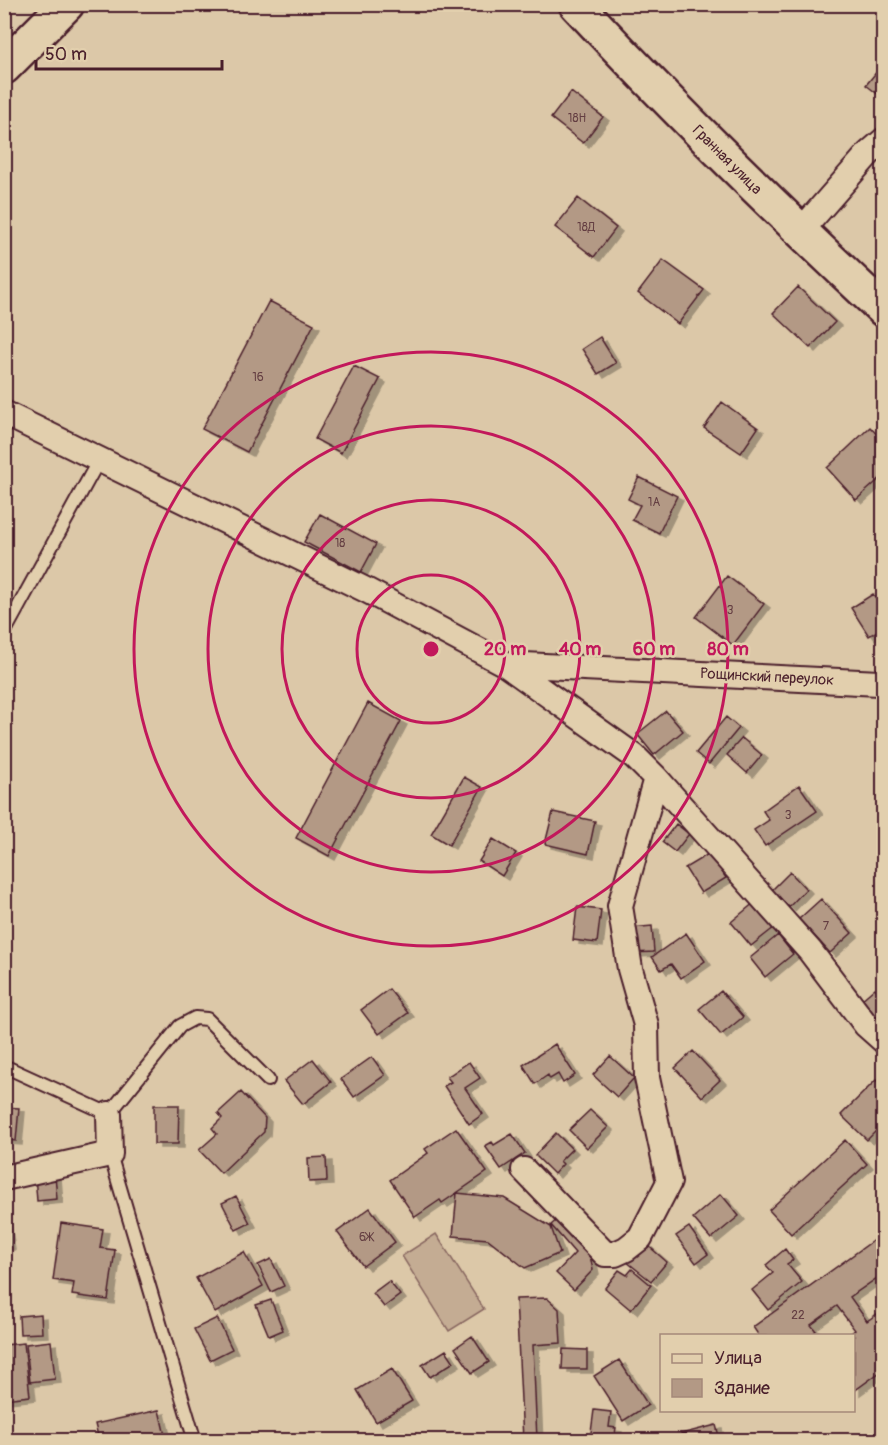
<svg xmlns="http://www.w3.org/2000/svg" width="888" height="1445" font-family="Pangolin,sans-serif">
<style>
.green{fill:#c4ac93;stroke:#87665f;stroke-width:1.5}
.building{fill:#b39985;stroke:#4a1f2b;stroke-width:1.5;filter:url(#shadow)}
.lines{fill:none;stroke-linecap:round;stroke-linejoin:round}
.lane-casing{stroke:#4a1f2b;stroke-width:16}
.street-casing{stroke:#4a1f2b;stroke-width:28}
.secondary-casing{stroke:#4a1f2b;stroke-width:38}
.lane{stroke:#e2cfad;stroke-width:12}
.street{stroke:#e2cfad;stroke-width:24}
.secondary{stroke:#e2cfad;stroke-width:33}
.ring{fill:none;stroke:#c2185b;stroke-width:3}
.labels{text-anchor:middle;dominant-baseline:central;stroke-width:5;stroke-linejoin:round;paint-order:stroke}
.number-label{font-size:12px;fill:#643e42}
.street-label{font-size:15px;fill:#4a1f2b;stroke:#e2cfad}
.centre{fill:#c2185b;stroke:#e2cfad;stroke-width:3}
.ring-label{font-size:18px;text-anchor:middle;font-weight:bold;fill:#c2185b;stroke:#e2cfad;stroke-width:5;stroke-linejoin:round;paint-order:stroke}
</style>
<defs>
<filter id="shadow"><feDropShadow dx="6" dy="4" stdDeviation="0" flood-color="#0004"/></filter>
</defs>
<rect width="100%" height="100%" fill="#dcc8a8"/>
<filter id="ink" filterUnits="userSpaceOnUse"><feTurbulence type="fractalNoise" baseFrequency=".0167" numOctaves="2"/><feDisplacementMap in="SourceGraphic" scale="12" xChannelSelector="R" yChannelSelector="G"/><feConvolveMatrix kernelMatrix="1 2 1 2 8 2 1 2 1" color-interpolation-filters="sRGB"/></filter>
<g filter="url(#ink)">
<!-- green -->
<path class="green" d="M436,1234L484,1309L449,1331L402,1256Z"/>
<!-- building -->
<path class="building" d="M883,64H884V99L866,85Z
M571,92L603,117L583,143L551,118Z
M578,198L616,228L594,257L555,227Z
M663,260L704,290L678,324L638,293Z
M798,287L835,322L810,348L773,313Z
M269,301L314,324L247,452L202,429Z
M600,337L616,363L598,374L582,349Z
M354,366L380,379L341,453L315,439Z
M722,402L758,428L741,453L704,428Z
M870,427L884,442V475L856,500L827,468Z
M639,477L677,496L659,533L632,520L640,505L628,499Z
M320,514L376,544L361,572L304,542Z
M727,576L764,604L733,645L696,617Z
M873,594L884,610V627L869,636L851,608Z
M368,703L401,721L329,856L296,838Z
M666,711L683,731L654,755L637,734Z
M726,717L739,728L709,764L696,753Z
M742,738L762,755L747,773L727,755Z
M464,777L482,787L449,845L431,834Z
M799,785L817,811L765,846L754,830L769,820L763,811Z
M553,812L595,821L588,854L545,844Z
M676,824L689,834L675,852L662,842Z
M493,839L516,853L502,876L479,861Z
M710,853L726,878L701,893L685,868Z
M790,872L806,889L789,907L772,890Z
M821,899L852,933L830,953L799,919Z
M755,902L775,927L751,946L731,922Z
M577,907L601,910L597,943L573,940Z
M652,926L654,952L632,953L631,928Z
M686,933L705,961L681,978L671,964L661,970L652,957Z
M778,935L793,954L765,977L750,958Z
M875,988L884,997V1016L878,1021L860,1001Z
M389,989L408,1013L379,1034L361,1010Z
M721,991L743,1017L721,1035L699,1009Z
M555,1044L575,1075L563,1083L558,1074L550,1079L548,1075L535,1084L523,1065Z
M693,1051L720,1080L702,1097L675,1068Z
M610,1056L634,1078L617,1097L593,1075Z
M372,1057L385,1075L354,1097L341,1079Z
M313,1059L331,1082L303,1104L284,1081Z
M469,1062L480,1078L465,1088L483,1114L469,1124L444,1086L451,1082L447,1077Z
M876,1080L884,1087V1123L867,1140L841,1115Z
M241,1092L265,1118L264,1132L221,1173L199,1150L217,1134L212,1128L222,1118L218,1113Z
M154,1105H179L178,1144H154Z
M4,1107L19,1108L16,1141L4,1140Z
M590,1110L608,1127L587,1148L569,1130Z
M456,1128L487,1172L442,1203L440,1200L415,1217L390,1180L428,1153L425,1149Z
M556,1133L572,1149L560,1161L563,1164L554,1174L535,1155Z
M512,1134L525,1153L501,1169L485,1146L492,1142L494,1145Z
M845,1140L867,1164L791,1234L769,1210Z
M326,1157L327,1181L309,1182L308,1158Z
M55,1174L57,1199L37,1201L35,1175Z
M457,1193L504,1198L551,1227L560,1253L525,1268L488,1239L453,1236Z
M721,1194L739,1216L711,1239L693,1218Z
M236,1196L250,1223L236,1230L222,1203Z
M370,1208L395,1242L363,1266L337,1232Z
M4,1214L9,1246H4Z
M560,1217L588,1246L593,1270L574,1290L556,1273L575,1253L551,1225Z
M61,1223L103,1229L100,1248L115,1250L108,1300L72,1295L74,1283L53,1280Z
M689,1227L708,1254L696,1263L676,1236Z
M878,1237L884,1244V1273L850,1297L867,1321L884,1309V1369L854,1391V1336H847L855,1330L837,1306L811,1325L816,1331L810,1336H759L753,1327Z
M644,1242L667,1262L651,1281L627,1262Z
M785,1249L793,1260L787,1264L802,1282L768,1310L752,1290L773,1273L766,1265Z
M244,1252L263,1286L215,1313L196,1278Z
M271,1259L284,1286L271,1292L258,1265Z
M632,1269L651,1285L631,1310L605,1288L619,1270L627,1275Z
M389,1281L400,1295L384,1307L373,1293Z
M547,1298L559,1309L561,1343L533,1345L537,1440H523L516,1299Z
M271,1300L283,1330L269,1336L256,1305Z
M41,1314L42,1333L20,1334L19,1316Z
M217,1318L232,1349L210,1360L194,1329Z
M472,1336L489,1362L472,1373L455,1348Z
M51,1341L55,1379L30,1382L26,1344Z
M24,1343L30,1396L4,1399V1345Z
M563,1349L587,1350V1369H562Z
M446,1350L454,1362L430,1377L422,1365Z
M619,1360L648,1405L623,1421L594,1376Z
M392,1369L412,1401L376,1422L357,1390Z
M159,1410L166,1440H99L95,1424Z
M594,1410L611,1412L609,1427L616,1428L614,1440H590Z
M716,1425L720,1440H682L681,1434Z"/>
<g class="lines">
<defs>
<path id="lane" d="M4,633L100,458
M4,1066L109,1114L180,1026L195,1018L207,1019L268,1080
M110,1154L194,1438"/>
<path id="street" d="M800,232L869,153L884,140
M4,413L366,590L505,664L634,756L656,778L810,951L866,1025L884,1041
M505,664L879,683L884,680
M524,1170L605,1254H615L626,1249L640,1238L669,1182L647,1078L646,1025L630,969L620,906L656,778
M4,1178L110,1154L109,1114"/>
<path id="secondary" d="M576,4C675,110 778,211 884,310
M4,67L67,4"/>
</defs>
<!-- lane casing -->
<use href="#lane" class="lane-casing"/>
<!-- street casing -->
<use href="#street" class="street-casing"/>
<!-- secondary casing -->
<use href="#secondary" class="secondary-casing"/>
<!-- lane -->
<use href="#lane" class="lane"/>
<!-- street -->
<use href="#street" class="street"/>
<!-- secondary -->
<use href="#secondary" class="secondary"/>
</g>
</g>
<!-- distance rings -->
<g class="ring">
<circle cx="431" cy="649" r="74"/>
<circle cx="431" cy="649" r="149"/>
<circle cx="431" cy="649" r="223"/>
<circle cx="431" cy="649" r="297"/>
</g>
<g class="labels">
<!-- number labels -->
<g class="number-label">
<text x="577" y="118">18Н</text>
<text x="586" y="227">18Д</text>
<text x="258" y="377">16</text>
<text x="654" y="502">1А</text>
<text x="340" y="543">18</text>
<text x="730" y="610">3</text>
<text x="788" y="815">3</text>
<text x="826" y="926">7</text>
<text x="366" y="1237">6Ж</text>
<text x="798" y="1315">22</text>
</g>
<!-- street labels -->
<g class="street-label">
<text transform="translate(727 160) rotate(45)">Гранная улица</text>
<text transform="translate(767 677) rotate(3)">Рощинский переулок</text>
</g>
</g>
<circle cx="431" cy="649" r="9" class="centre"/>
<g class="ring-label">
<text x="505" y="655">20 m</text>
<text x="580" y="655">40 m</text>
<text x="654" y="655">60 m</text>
<text x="728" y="655">80 m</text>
</g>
<!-- margin -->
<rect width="888" height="1445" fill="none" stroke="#e2cfad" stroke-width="24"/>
<rect x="12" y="12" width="864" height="1421" fill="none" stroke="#4a1f2b" stroke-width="2" filter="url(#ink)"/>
<!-- legend -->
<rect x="660" y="1334" width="195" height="78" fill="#e2cfad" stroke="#a58979" stroke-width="1.5"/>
<rect x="672" y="1354" width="30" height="9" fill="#e2cfad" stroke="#a58979" stroke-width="1.5"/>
<text x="714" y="1364" font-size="18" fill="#4a1f2b">Улица</text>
<rect x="672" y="1379" width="30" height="18" fill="#b39985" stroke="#a58979" stroke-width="1.5"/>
<text x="714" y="1394" font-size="18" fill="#4a1f2b">Здание</text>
<!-- scale -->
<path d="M36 60v9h186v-9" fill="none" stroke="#4a1f2b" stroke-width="3"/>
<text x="45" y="60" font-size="18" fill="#4a1f2b" stroke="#e2cfad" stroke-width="4.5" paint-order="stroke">50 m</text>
</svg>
